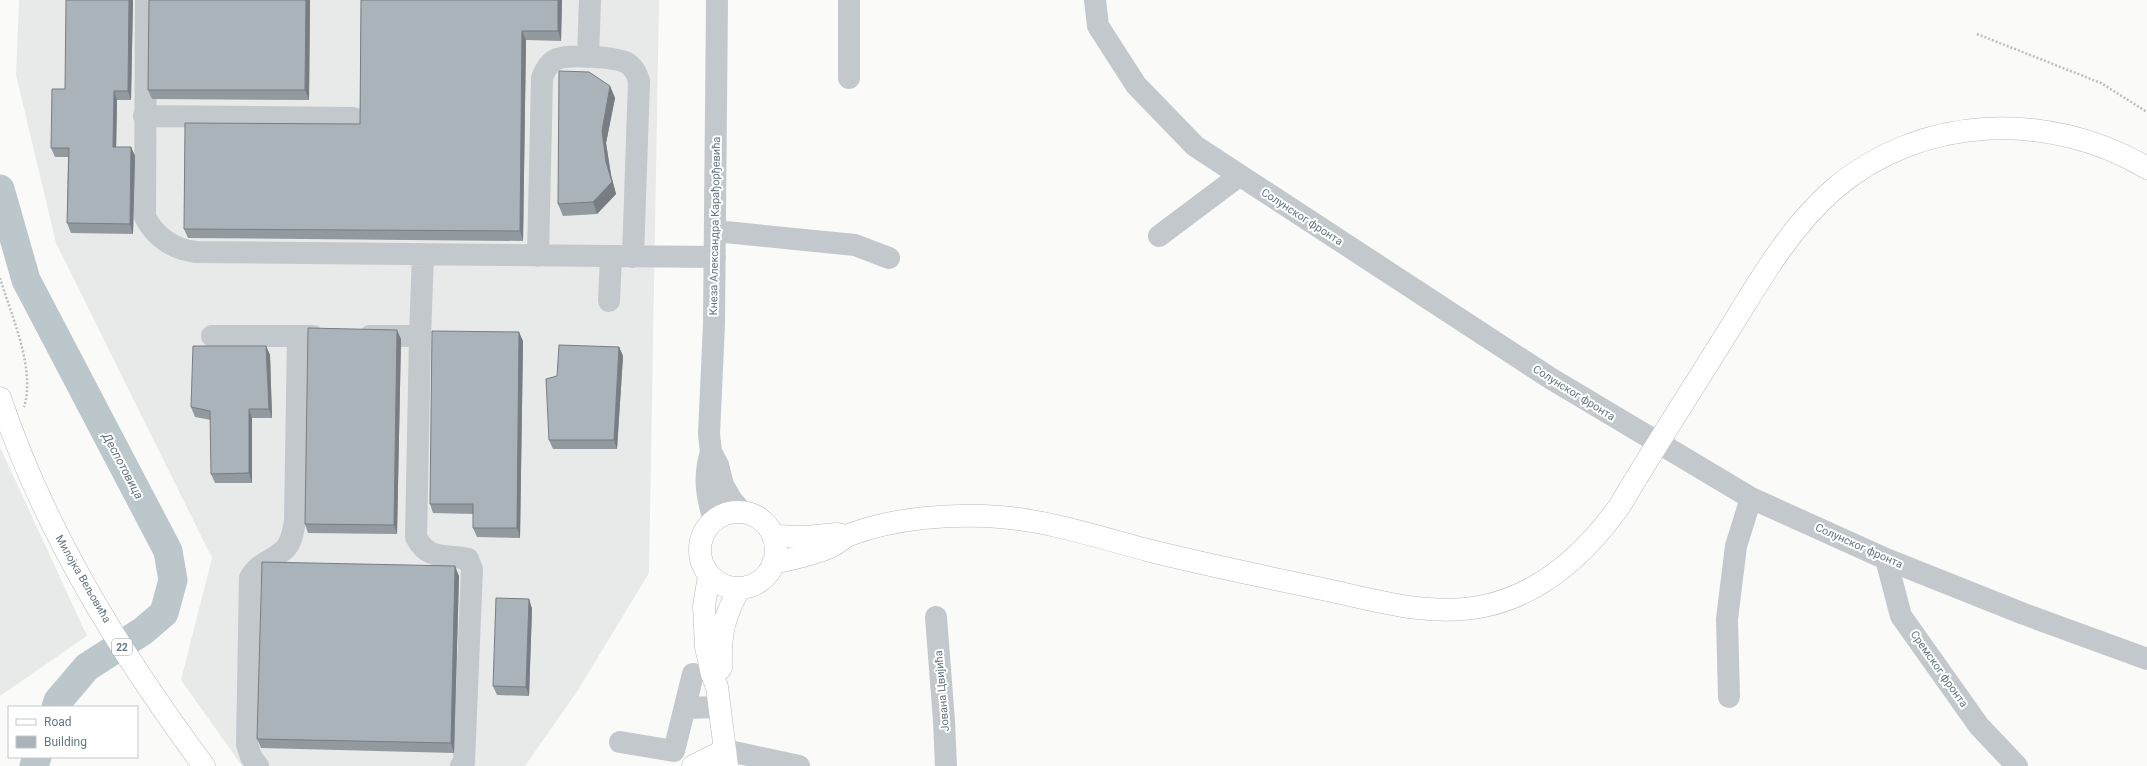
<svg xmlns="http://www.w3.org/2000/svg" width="2147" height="766" font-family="Roboto,sans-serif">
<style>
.built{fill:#e8e9e9}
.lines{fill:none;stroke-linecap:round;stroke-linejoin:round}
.river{stroke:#bbc7cb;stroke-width:29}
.major-casing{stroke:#b5babe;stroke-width:23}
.path{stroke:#bbbfc2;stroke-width:2.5;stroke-dasharray:2 2;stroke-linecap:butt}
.minor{stroke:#c3c8cc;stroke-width:22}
.major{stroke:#fff;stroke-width:22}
.wall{fill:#929a9f}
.shaded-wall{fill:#777d82}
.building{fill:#aab3b9;stroke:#777d82}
.labels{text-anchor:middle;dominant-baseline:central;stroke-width:4;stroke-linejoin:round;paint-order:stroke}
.shield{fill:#fff;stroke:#939fa8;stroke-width:1}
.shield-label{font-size:10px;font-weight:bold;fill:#657683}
.street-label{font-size:11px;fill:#657683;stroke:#fff}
.water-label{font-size:12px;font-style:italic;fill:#60757c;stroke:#fff}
</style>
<rect width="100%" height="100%" fill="#fafaf8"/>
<!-- built -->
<path class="built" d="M19,0H659L649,573L578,690L525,766H242L181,680L212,558L56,243L16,75Z
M0,447L87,636L0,696Z"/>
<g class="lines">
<!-- river -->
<path class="river" d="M0,189L26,280L168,551L173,580L164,613L143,631L87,667L58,701L56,707
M34,766L37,757"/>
<defs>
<path id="major" d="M0,398C45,532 120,653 204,766
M700 550a38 38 0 1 1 76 0a38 38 0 1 1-76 0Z
M773,536L806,537L837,534L846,536
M773,563C792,559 812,555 830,547C837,544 842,538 849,535C893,518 953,513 1000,517C1051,521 1101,538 1151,551C1211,566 1271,578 1332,591C1381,602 1433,617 1484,606C1542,594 1585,554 1619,507C1652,451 1688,396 1722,341C1755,289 1786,231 1833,190C1921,114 2049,110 2147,168
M709,576L704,606L706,647L712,674L717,687L727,766
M721,668C720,635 723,617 740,588
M693,766L725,750"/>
</defs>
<!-- major casing -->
<use href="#major" class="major-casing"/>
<!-- path -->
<path class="path" d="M1977,34L2101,83L2147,112
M0,278C11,315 36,369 24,407"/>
<!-- minor -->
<path class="minor" d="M146,0L145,217C156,238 173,249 196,252L715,257
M717,0L714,324L709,434L711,452L718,465L723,485L731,499L742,512
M849,0V78
M1095,0L1098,26L1136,85L1195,146L1550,378L1751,498L1886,559L2024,614L2147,659
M588,57L590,0
M144,116L353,118
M715,231L855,245L889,258
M1159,236L1239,176
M538,256L542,78C545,70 549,62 557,59C569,54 616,57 627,63C634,67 637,74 639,81L633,257
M609,301L611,257
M212,336H313
M370,336H420L423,255
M420,336L416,537C428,561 446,554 468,559L472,569L464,762L461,766
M711,452C703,477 707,497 714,521
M1886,559L1901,616L1979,726L2017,766
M936,617L944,721L946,766
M1729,697L1727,619L1736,546L1751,498
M685,708L719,707
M620,742L674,751L693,674
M725,750L799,766
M258,766L251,757L247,744L250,578C258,563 272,561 284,550C292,543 293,531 295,521L298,336"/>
<!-- major -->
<use href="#major" class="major"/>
</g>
<!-- wall -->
<path class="wall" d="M133,0L131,100H117L116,147H131L135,156L133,234L71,233L67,223L68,157H55L51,148Z
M149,0H310L309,100L152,99L148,90Z
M361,0H562L561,41L526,40L523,241L188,238L184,229L360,124Z
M610,86L615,98L606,143L611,175L616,194L597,214L563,216L558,204Z
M401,339L397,534L308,533L305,524Z
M523,341L520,538L477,537L473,528V514L433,513L430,504Z
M266,346L270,355L272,418H252V483H215L211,474V420L195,417L191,407Z
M619,347L623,356L617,449H553L549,440L557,376Z
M459,576L454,753L261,748L257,739Z
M529,599L532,609L529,696L497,695L493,686Z"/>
<!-- shaded-wall -->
<path class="shaded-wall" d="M129,0H133L131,100L128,91Z
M306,0H310L309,100L305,90Z
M558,0H562L561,41L558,31Z
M522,31L526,40L523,241L520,231Z
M610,86L615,98L606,143L611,175L616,194L597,214L593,202L606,162L602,131Z
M114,91L117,100L116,156L113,147Z
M131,147L135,156L133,234L130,224Z
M397,330L401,339L397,534L394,525Z
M519,332L523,341L520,538L517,528Z
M266,346L270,355L272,418L269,409Z
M619,347L623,356L617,449L614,440Z
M249,409L252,418V483L249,473Z
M455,566L459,576L454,753L451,743Z
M529,599L532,609L529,696L526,687Z"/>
<!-- building -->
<path class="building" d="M66,0H129L128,91H114L113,147H131L130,224L67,223L69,148H51L52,89H65Z
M149,0H306L305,90H148Z
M361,0H558V31H522L520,231L184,229L185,123L360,124Z
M559,71L589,72L610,86L602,131L606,162L612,182L593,202L558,204Z
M308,328L397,330L394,525L305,524Z
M432,331L519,332L517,528H473V504H430Z
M559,345L619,347L614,440H549L546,379L557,376Z
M193,346H266L269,409H249V473L211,474L210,411L191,407Z
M262,562L455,566L451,743L257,739Z
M496,598L529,599L526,687L493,686Z"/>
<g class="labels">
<!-- shield labels -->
<rect class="shield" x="112" y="639" width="20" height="16" rx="3"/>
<g class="shield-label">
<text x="122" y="647">22</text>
</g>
<!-- street labels -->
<g class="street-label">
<text transform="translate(1302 217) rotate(33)">Солунског фронта</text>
<text transform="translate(715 226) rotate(-89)">Кнеза Александра Карађорђевића</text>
<text transform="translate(1574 393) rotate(32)">Солунског фронта</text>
<text transform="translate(1859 546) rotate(24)">Солунског фронта</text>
<text transform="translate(83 579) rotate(60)">Милојка Вељовића</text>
<text transform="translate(1939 669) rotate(55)">Сремског фронта</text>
<text transform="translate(942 691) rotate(-95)">Јована Цвијића</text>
</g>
<!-- water labels -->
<g class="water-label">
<text transform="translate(123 466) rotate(62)">Деспотовица</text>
</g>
</g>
<!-- legend -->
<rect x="8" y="706" width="130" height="52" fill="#ffffff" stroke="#c1c8cd"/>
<rect x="16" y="719" width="20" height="6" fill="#ffffff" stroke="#c1c8cd"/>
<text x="44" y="726" font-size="12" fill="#657683">Road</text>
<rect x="16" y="736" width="20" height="12" fill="#aab3b9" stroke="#c1c8cd"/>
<text x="44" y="746" font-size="12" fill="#657683">Building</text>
</svg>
